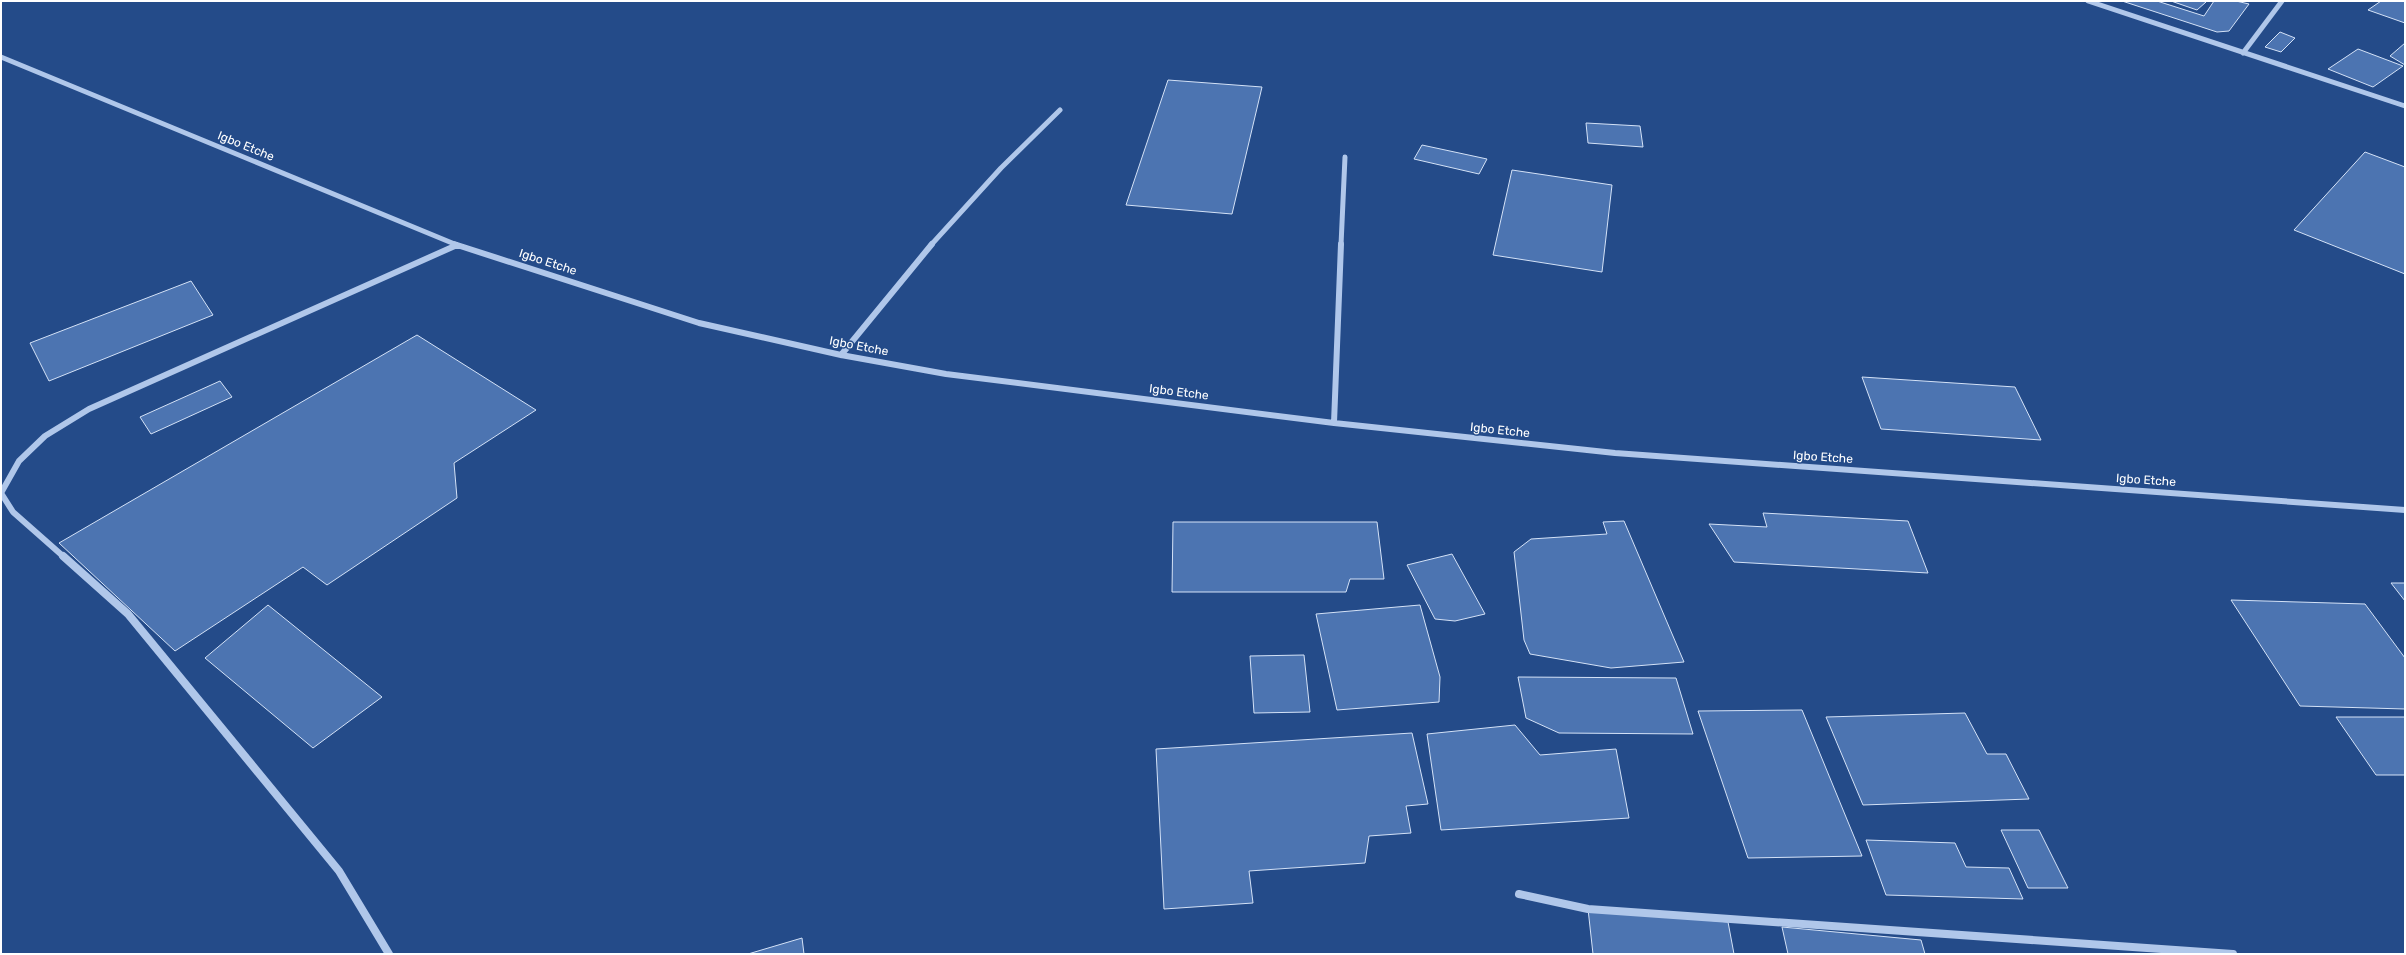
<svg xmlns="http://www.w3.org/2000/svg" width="2406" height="955" font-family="Rubik,sans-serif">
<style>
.building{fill:#4c74b1;stroke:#d4e2f7}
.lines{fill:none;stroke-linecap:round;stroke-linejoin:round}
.minor-far2{stroke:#b0c7ea;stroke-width:5}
.minor-far1{stroke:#b0c7ea;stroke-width:6}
.minor{stroke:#b0c7ea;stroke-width:8}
.labels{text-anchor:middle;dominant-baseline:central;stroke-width:3;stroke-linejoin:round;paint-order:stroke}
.street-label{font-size:12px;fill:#fff;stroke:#244b89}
</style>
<rect width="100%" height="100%" fill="#244b89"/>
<!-- building -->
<path class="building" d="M2122,1H2157L2204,16L2214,1H2236L2249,4L2229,31L2217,32Z
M2171,1H2202L2206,2L2197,10Z
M2381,1H2405V23L2368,10Z
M2280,32L2295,38L2281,52L2265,47Z
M2405,43V65L2390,56Z
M2358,49L2403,66L2373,87L2328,69Z
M1168,80L1262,87L1232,214L1126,205Z
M1586,123L1640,126L1643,147L1588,143Z
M1422,145L1487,159L1479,174L1414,159Z
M2365,152L2405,167V274L2294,230Z
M1512,170L1612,185L1602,272L1493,255Z
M191,281L213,315L49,381L30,343Z
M417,335L536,410L454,463L457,498L327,585L303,567L175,651L59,543Z
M1862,377L2015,387L2041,440L1881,429Z
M220,381L232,397L151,434L140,417Z
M1763,513L1908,521L1928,573L1734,562L1709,524L1767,527Z
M1624,521L1684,662L1611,668L1530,654L1524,640L1514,552L1531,539L1607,534L1603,522Z
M1173,522H1377L1384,579H1350L1346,592H1172Z
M1452,554L1485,614L1455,621L1435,619L1407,565Z
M2391,583H2405V601Z
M2231,600L2365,604L2405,658V709L2300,706Z
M268,605L382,697L313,748L205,658Z
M1420,605L1440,677L1439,702L1337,710L1316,614Z
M1304,655L1310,712L1254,713L1250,656Z
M1518,677L1676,678L1693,734L1559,733L1526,718Z
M1802,710L1862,856L1748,858L1698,711Z
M1965,713L1987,754H2006L2029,799L1863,805L1826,717Z
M2336,717H2405V775H2376Z
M1515,725L1540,755L1616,749L1629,818L1441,830L1427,734Z
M1412,733L1428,804L1406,806L1411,833L1369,836L1365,863L1249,871L1253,903L1164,909L1156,749Z
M2001,830H2039L2068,888H2028Z
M1866,840L1955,843L1966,867L2009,868L2023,899L1886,895Z
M1588,909L1728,922L1734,954H1593Z
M1782,927L1921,940L1925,954H1788Z
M802,938L804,954H748Z"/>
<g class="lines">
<!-- minor-far2 -->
<path class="minor-far2" d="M2088,1L2405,106
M2243,53L2282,1
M1,57L457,245
M931,245L1001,168L1060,110
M1341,245L1345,157"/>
<!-- minor-far1 -->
<path class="minor-far1" d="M454,244L699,323L841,355L946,374L1334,423L1615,453L2405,510
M841,355L932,244
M1334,423L1341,244
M64,557L13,512L1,493L19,461L45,436L89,409L457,245"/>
<!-- minor -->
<path class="minor" d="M63,556L128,614L339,871L389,954
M1519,894L1588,909L2233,954"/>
</g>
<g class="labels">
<!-- street labels -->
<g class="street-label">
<text transform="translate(246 146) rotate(22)">Igbo Etche</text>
<text transform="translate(548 262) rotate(18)">Igbo Etche</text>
<text transform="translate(859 346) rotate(11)">Igbo Etche</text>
<text transform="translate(1179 392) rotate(7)">Igbo Etche</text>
<text transform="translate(1500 430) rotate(6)">Igbo Etche</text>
<text transform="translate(1823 457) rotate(4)">Igbo Etche</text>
<text transform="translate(2146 480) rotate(4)">Igbo Etche</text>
</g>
</g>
<!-- border -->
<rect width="2406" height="955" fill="none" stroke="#ffffff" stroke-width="4"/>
</svg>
